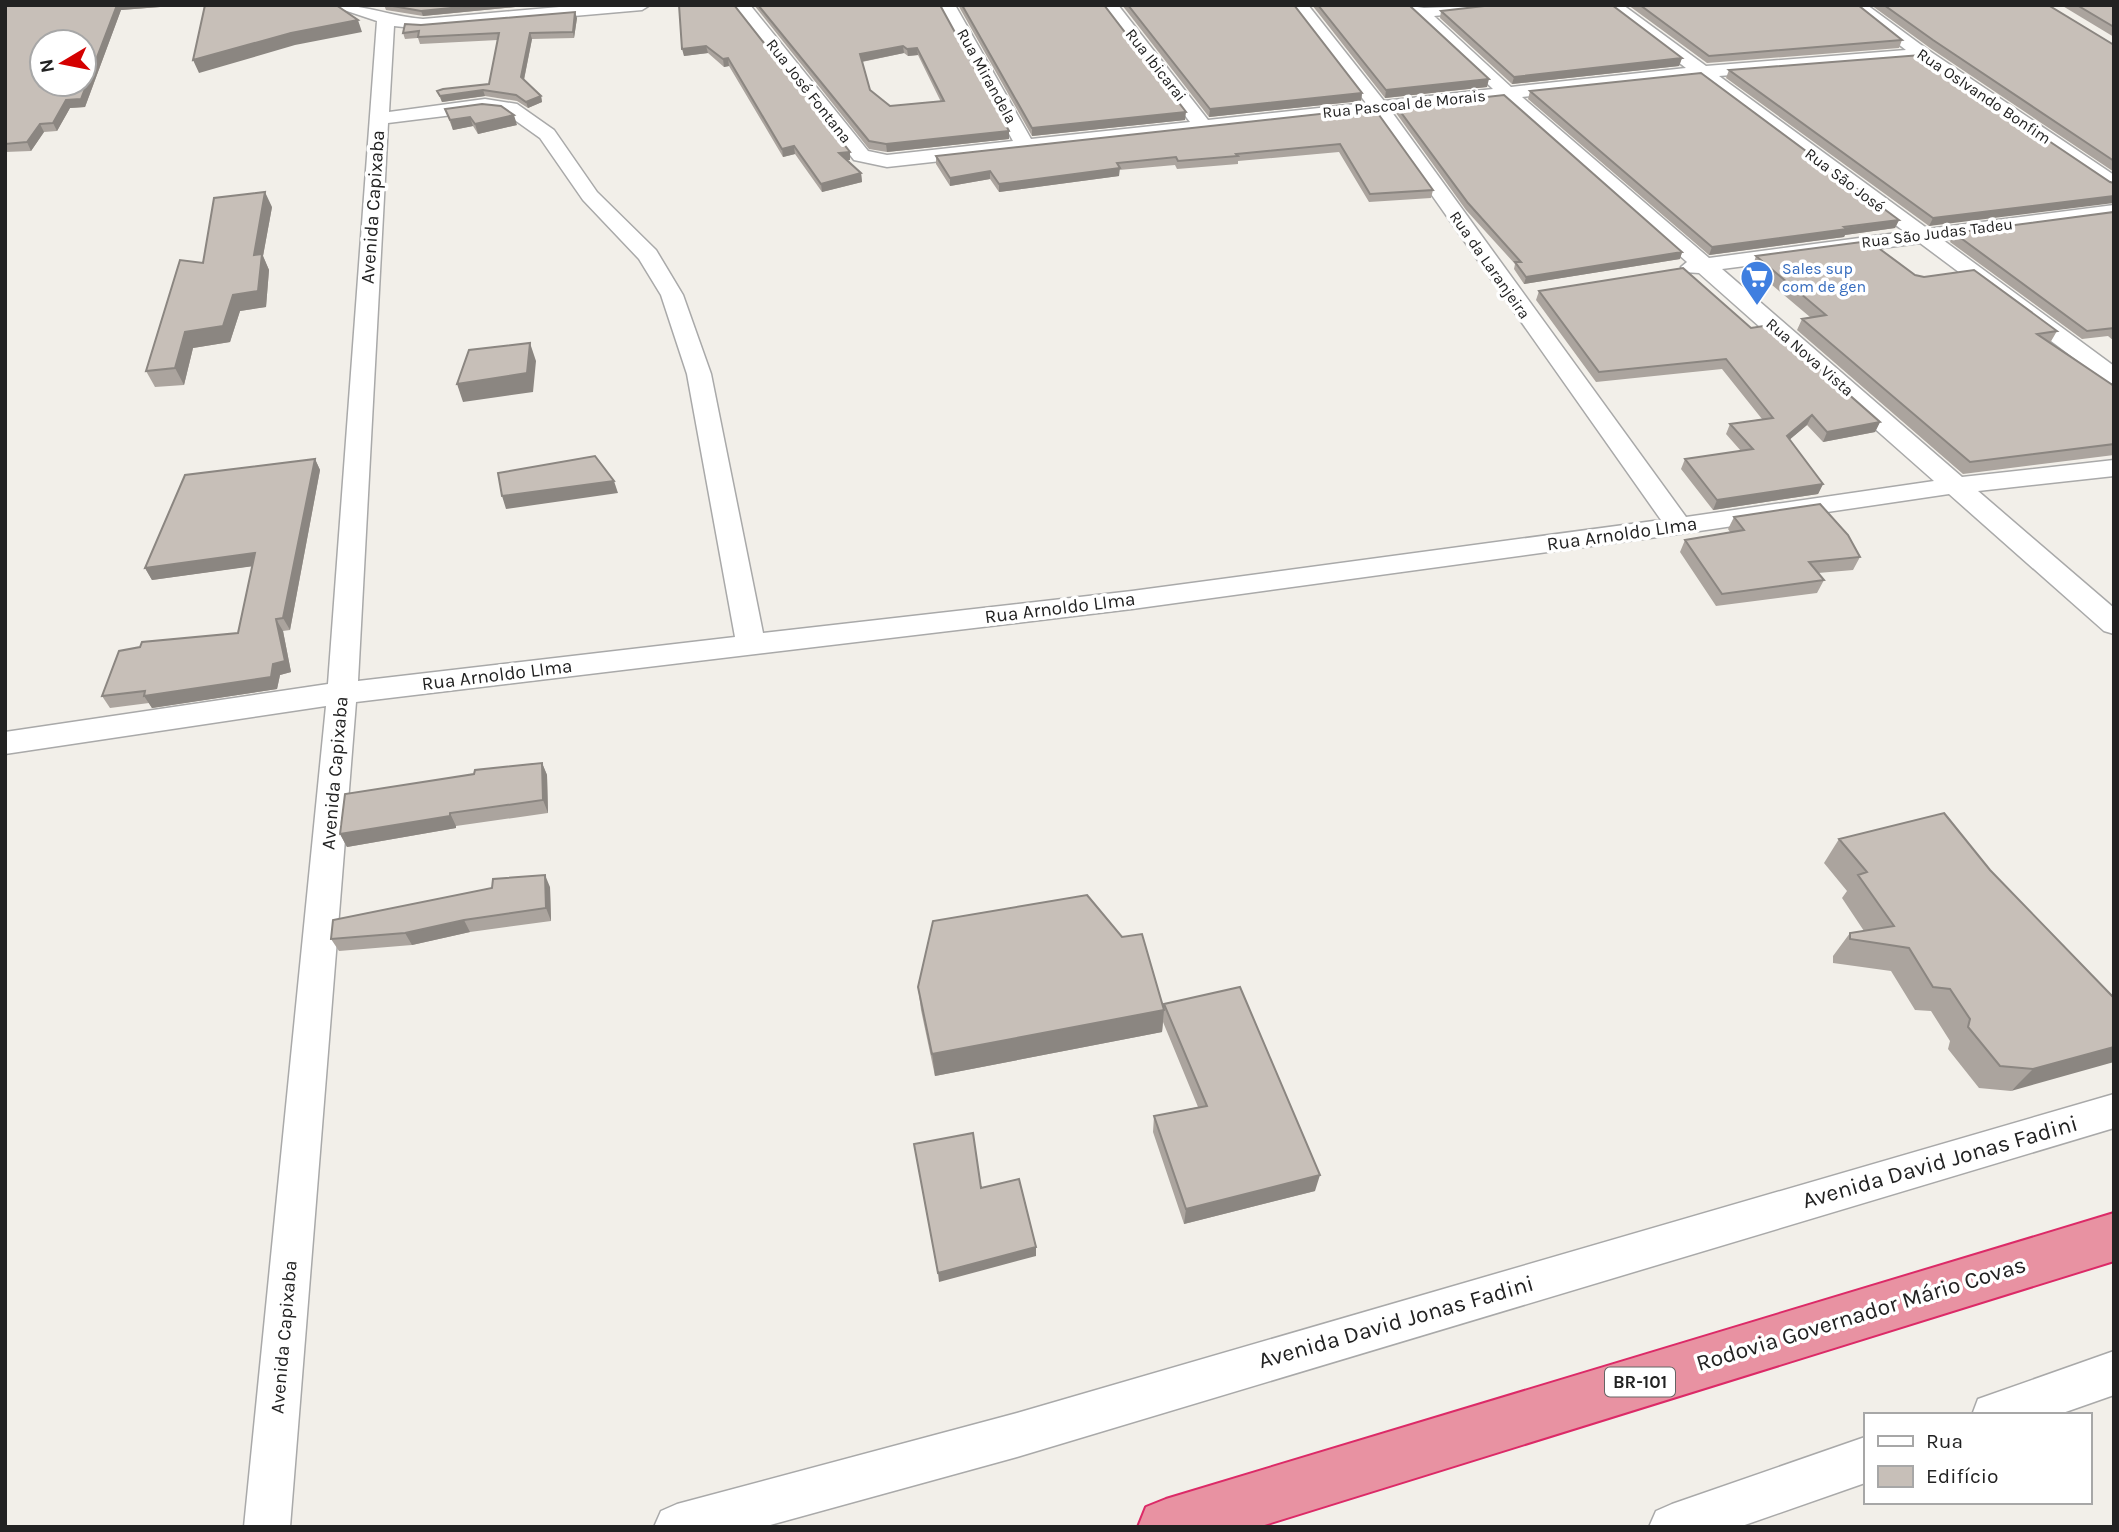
<svg xmlns="http://www.w3.org/2000/svg" width="2119" height="1532" font-family="Karla,sans-serif">
<style>
.lines{fill:none;stroke-linecap:round;stroke-linejoin:round}
.street-casing{stroke:#a9a9a9;stroke-width:3}
.highway-casing{stroke:#dc2a67;stroke-width:4}
.street{fill:#fff;fill-rule:evenodd}
.highway{fill:#e892a2;fill-rule:evenodd}
.wall{fill:#aba49e;fill-rule:evenodd}
.shaded-wall{fill:#8b8681}
.building{fill:#c7bfb8;stroke:#8b8681;stroke-width:2;fill-rule:evenodd}
.labels{text-anchor:middle;dominant-baseline:central;stroke-width:7;stroke-linejoin:round;paint-order:stroke}
.far-street-label{font-size:16px;fill:#222;stroke:#fff}
.far-shop-label{font-size:16px;fill:#366cbe;stroke:#fff;text-anchor:start}
.shield{fill:#fff;stroke:#646464;stroke-width:2}
.shield-label{font-size:18px;font-weight:bold;fill:#222}
.street-label{font-size:19px;fill:#222;stroke:#fff}
.near-street-label{font-size:23px;fill:#222;stroke:#fff}
</style>
<rect width="100%" height="100%" fill="#f2efe9"/>
<g class="lines">
<defs>
<path id="street" d="M336,5C367,5 393,17 423,19L582,5H650L642,10L423,29L394,26L389,112L485,99L517,104L554,130L597,192L656,250L683,295L711,374L763,633L1132,591L1661,520L1374,113L887,167L854,160L733,5H750L868,151L887,155L1013,141L939,5H955L1031,139L1190,122L1101,5H1118L1208,120L1366,103L1291,5H1308L1384,101L1493,89L1404,5L1424,8L1499,5L1491,10L1434,16L1511,87L1686,68L1604,5H1623L1706,66L1906,50L1848,5H1867L1928,50L2114,175V190L2107,188L1918,60L1719,76L1928,229L2114,205V217L1943,240L2114,366V384L2106,382L1920,243L1722,269L1962,477L2114,460V476L1978,491L2114,608V634L2104,631L1949,494L1679,534L1132,609L356,702L290,1527H244L326,706L5,754V732L328,684L377,21L338,8ZM1699,78L1905,232L1709,258L1522,97ZM1503,99L1687,262L1681,267L1684,272L1699,273L1934,481L1686,517L1391,111ZM485,111L505,113L540,138L583,200L639,259L661,295L687,374L735,637L358,681L388,123Z
M2114,1094V1128L1017,1457L763,1527H654L661,1511L677,1504L1017,1413Z
M2114,1351V1395L2057,1415H1972L1978,1399Z
M1865,1437V1483L1739,1527H1649L1656,1511L1672,1504Z"/>
<path id="highway" d="M2114,1213V1261L1258,1527H1138L1146,1507L1166,1499Z"/>
</defs>
<!-- street casing -->
<use href="#street" class="street-casing"/>
<!-- highway casing -->
<use href="#highway" class="highway-casing"/>
<!-- street -->
<use href="#street" class="street"/>
<!-- highway -->
<use href="#highway" class="highway"/>
</g>
<!-- wall -->
<path class="wall" d="M5,5H161L160,7L121,10L85,107L70,108L57,131L44,132L31,151L5,152Z
M384,5H535L423,16L386,10Z
M679,5L850,152V160H847L861,173L862,182L822,192L795,154L783,157L729,66L724,67L708,53L684,56Z
M754,5H940L1009,139L887,152L869,149ZM904,53L908,56L918,55L941,102L890,106L870,90L862,62Z
M958,5H1104L1185,120L1032,136Z
M1122,5H1294L1362,93L1361,101L1209,117Z
M1312,5H1409L1487,87L1385,98Z
M1628,5H1858L1902,40L1899,48L1707,63Z
M1871,5H2048L2114,45V172L1930,48Z
M2061,5H2114V37Z
M1441,11L1682,58L1679,66L1512,84L1440,18Z
M577,18L574,38L532,39L524,80L541,96L542,102L528,108L517,101L485,96L442,102L437,91L489,84L498,40L420,44L418,38L405,39L403,33L421,25Z
M1729,70L2110,182L1929,226L1726,78Z
M1530,91L1899,220L1895,228L1845,235L1844,237L1709,255L1528,99Z
M1397,107L1682,252L1680,259L1524,284L1514,269L1515,264L1466,210L1396,113Z
M1374,108L1433,190L1431,198L1369,202L1339,152L1238,161V164L1177,169L1175,165L1119,170V176L999,192L990,179L950,186L936,164V156Z
M445,109L517,125L478,134L473,126L453,130Z
M272,207L263,256L269,270L266,307L240,311L230,342L193,348L184,385L155,387L146,371L203,263Z
M2114,212V341L2108,336L2082,339L1950,242L1954,233Z
M1756,256L1915,275L2057,331L2050,343L2114,386V455L1963,474L1797,330L1802,319L1810,317L1752,268Z
M1539,291L1751,328L1880,422L1875,432L1823,442L1807,425L1789,440L1823,484L1818,494L1713,510L1681,469L1685,459L1741,451L1726,434L1730,424L1762,419L1722,369L1596,382L1536,300Z
M315,459L320,470L290,630L283,631L291,672L280,675L277,689L152,708L149,703L110,708L102,696L238,633L252,566L152,580L145,568Z
M1734,517L1860,557L1853,570L1818,573L1824,580L1817,593L1716,606L1680,552L1685,540L1730,532L1728,529Z
M542,763L547,775L548,813L456,826V828L347,847L340,834L474,774Z
M1839,839L1990,870L2114,998L2011,1091L1979,1088L1948,1049L1950,1041L1931,1011L1915,1010L1891,971L1833,963V956L1850,933L1864,931L1842,898L1847,891L1824,863Z
M550,887L551,921L470,932L412,945L339,951L331,939Z
M918,987L1163,1008L1164,1004L1315,1191L1184,1224L1153,1132L1154,1116L1198,1107L1163,1022L1162,1032L935,1076L921,1010Z"/>
<!-- shaded-wall -->
<path class="shaded-wall" d="M117,5H161L160,7L121,10L85,107L70,108L57,131L53,123L66,100Z
M481,5H535L423,16L421,11Z
M575,12L577,18L574,38L573,32Z
M358,20L362,32L295,45L199,73L193,60L291,33Z
M530,33L532,39L523,84L521,77Z
M706,46L708,53L684,56L682,49Z
M903,46L904,53L860,62V54Z
M917,48L918,55L908,56L907,49Z
M728,58L729,66L724,67L723,59Z
M1682,58L1679,66L1512,84L1514,77Z
M1489,79L1487,87L1385,98L1386,90Z
M483,90L485,96L442,102L440,96Z
M1362,93L1361,101L1209,117L1210,109Z
M541,96L542,102L528,108L526,102Z
M1186,112L1185,120L1032,136V128Z
M514,115L517,125L478,134L475,124Z
M470,117L473,126L453,130L450,120Z
M40,124L44,132L31,151L27,142Z
M1009,131V139L887,152L886,144Z
M794,146L795,154L783,157L782,149Z
M850,152V160L840,161L839,153Z
M1120,168L1119,176L999,192V184Z
M990,171V179L950,186V178Z
M861,173L862,182L822,192L821,184Z
M265,192L272,207L263,256L269,270L266,307L240,311L230,342L193,348L184,385L175,368L185,332L233,295L254,255Z
M2114,196V203L1929,226L1933,218Z
M1899,220L1895,228L1845,235L1844,237L1709,255L1712,247Z
M1682,252L1680,259L1524,284L1526,277Z
M530,343L536,361L533,392L463,402L457,384Z
M1812,415L1807,425L1782,446L1787,436Z
M1880,422L1875,432L1823,442L1827,432Z
M315,459L320,470L290,630L283,618Z
M614,481L618,493L506,509L502,496Z
M1823,484L1818,494L1713,510L1717,500Z
M255,553L261,565L152,580L145,568Z
M276,619L283,631L291,672L280,675L277,689L152,708L144,696Z
M542,763L547,775L548,813L543,800Z
M450,813L456,826V828L347,847L340,834Z
M545,875L550,887L551,921L546,908Z
M464,920L470,932L412,945L405,933Z
M1164,1010L1162,1032L935,1076L932,1054Z
M2114,1047V1062L2011,1091L2033,1069Z
M1320,1175L1315,1191L1184,1224L1186,1209Z
M1036,1247V1256L939,1282L938,1273Z"/>
<!-- building -->
<path class="building" d="M5,5H117L81,99L66,100L53,123L40,124L27,142L5,144ZM42,42H84V84H42Z
M205,5H336L358,20L291,33L193,60Z
M387,5H481L421,11Z
M679,5H734L850,152L839,153L861,173L821,184L794,146L782,149L728,58L723,59L706,46L682,49Z
M758,5H940L1009,131L886,144L869,141ZM903,46L907,49L917,48L944,101L890,106L870,90L860,54Z
M962,5H1104L1186,112L1032,128Z
M1128,5H1294L1362,93L1210,109Z
M1318,5H1409L1489,79L1386,90Z
M1493,5H1612L1682,58L1514,77L1441,11Z
M1640,5H1858L1902,40L1709,56Z
M1884,5H2048L2114,45V161L1933,40Z
M2077,5H2114V27Z
M575,12L573,32L530,33L521,77L541,96L526,102L516,95L483,90L440,96L437,91L443,89L489,84L499,33L418,37L419,31L403,33L405,24L421,25Z
M1921,55L2110,182L2114,183V196L1933,218L1729,70Z
M1701,73L1899,220L1844,227L1847,229L1712,247L1530,91Z
M1504,95L1682,252L1526,277L1515,262H1521L1468,203L1397,107Z
M482,104L501,106L514,115L475,124L470,117L450,120L445,109Z
M1374,108L1433,190L1370,194L1340,144L1236,154L1238,156L1178,161L1176,157L1117,163L1120,168L999,184L990,171L950,178L936,156Z
M265,192L254,255L262,254L258,291L233,295L223,326L185,332L175,368L146,371L180,260L203,263L214,198Z
M2114,212V328L2087,331L1954,233Z
M1869,241L1915,275L1924,277L1974,270L2057,331L2037,334L2114,386V444L1970,462L1802,319L1826,315L1756,256Z
M1683,268L1751,328L1770,325L1880,422L1827,432L1812,415L1787,436L1823,484L1717,500L1685,459L1753,449L1730,424L1773,418L1726,359L1599,372L1539,291Z
M530,343L527,373L457,384L469,350Z
M595,456L614,481L502,496L498,473Z
M315,459L283,618L276,619L285,661L273,664L271,677L144,696L145,691L102,696L119,651L140,647L142,642L238,633L255,553L145,568L185,475Z
M1820,504L1848,535L1860,557L1809,562L1824,580L1722,594L1685,540L1744,530L1734,517Z
M542,763L543,800L450,813V816L340,834L345,794L474,774L475,770Z
M1944,813L1990,870L2114,998V1047L2033,1069L2000,1066L1968,1027L1970,1019L1950,989L1933,987L1909,948L1850,939V933L1894,926L1858,875L1867,872L1839,839Z
M545,875L546,908L464,920L405,933L331,939L333,920L492,888L493,879Z
M1087,895L1122,937L1142,934L1164,1010L932,1054L918,987L933,921Z
M1240,987L1320,1175L1186,1209L1154,1116L1207,1106L1164,1004Z
M973,1133L981,1188L1019,1179L1036,1247L938,1273L914,1144Z"/>
<!-- icons -->
<defs>
<symbol id="supermarket-pin" viewBox="-11 -11 22 30"><path d="M0 17L-7.5 6A9.5 9.5 0 1 1 7.5 6Z" fill="#3f7fe0" stroke="#fff"/><path d="M-6-5.5h2.5l.6 2H6L4.5 2H-2.5L-4.4-4H-6ZM-1.5 3.2a1.3 1.3 0 1 0 .1 0ZM3 3.2a1.3 1.3 0 1 0 .1 0Z" fill="#fff"/></symbol>
</defs>
<g fill-rule="evenodd">
<use href="#supermarket-pin" x="1738" y="258" width="38" height="52"/>
</g>
<g class="labels">
<!-- far-street labels -->
<g class="far-street-label">
<text transform="translate(1156 65) rotate(52)">Rua Ibicarai</text>
<text transform="translate(987 76) rotate(61)">Rua Mirandela</text>
<text transform="translate(809 91) rotate(52)">Rua José Fontana</text>
<text transform="translate(1984 96) rotate(34)">Rua Oslvando Bonfim</text>
<text transform="translate(1404 104) rotate(-6)">Rua Pascoal de Morais</text>
<text transform="translate(1845 180) rotate(37)">Rua São José</text>
<text transform="translate(1937 233) rotate(-7)">Rua São Judas Tadeu</text>
<text transform="translate(1490 265) rotate(55)">Rua da Laranjeira</text>
<text transform="translate(1810 357) rotate(41)">Rua Nova Vista</text>
</g>
<!-- far-shop labels -->
<g class="far-shop-label">
<text x="1782" y="268">Sales sup<tspan x="1782" dy="18">com de gen</tspan></text>
</g>
<!-- shield labels -->
<rect class="shield" x="1605" y="1367.5" width="70" height="29" rx="5"/>
<g class="shield-label">
<text x="1640" y="1382">BR-101</text>
</g>
<!-- street labels -->
<g class="street-label">
<text transform="translate(373 207) rotate(-86)">Avenida Capixaba</text>
<text transform="translate(1622 534) rotate(-8)">Rua Arnoldo LIma</text>
<text transform="translate(1060 608) rotate(-7)">Rua Arnoldo LIma</text>
<text transform="translate(497 675) rotate(-7)">Rua Arnoldo LIma</text>
<text transform="translate(335 773) rotate(-85)">Avenida Capixaba</text>
<text transform="translate(284 1337) rotate(-85)">Avenida Capixaba</text>
</g>
<!-- near-street labels -->
<g class="near-street-label">
<text transform="translate(1940 1162) rotate(-16)">Avenida David Jonas Fadini</text>
<text transform="translate(1861 1314) rotate(-17)">Rodovia Governador Mário Covas</text>
<text transform="translate(1396 1322) rotate(-16)">Avenida David Jonas Fadini</text>
</g>
</g>
<!-- border -->
<rect width="2119" height="1532" fill="none" stroke="#222222" stroke-width="14"/>
<!-- legend -->
<rect x="1864" y="1413" width="228" height="91" fill="#ffffff" stroke="#a7a7a7" stroke-width="2"/>
<rect x="1878" y="1436" width="35" height="10" fill="#ffffff" stroke="#a7a7a7" stroke-width="2"/>
<text x="1926" y="1448" font-size="21" fill="#222222">Rua</text>
<rect x="1878" y="1466" width="35" height="21" fill="#c7bfb8" stroke="#a7a7a7" stroke-width="2"/>
<text x="1926" y="1483" font-size="21" fill="#222222">Edifício</text>
<!-- north arrow -->
<g transform="translate(63 63) rotate(260)"><circle r="33" fill="#ffffff" stroke="#a7a7a7" stroke-width="2"/>
<path d="M0-5L12 26L0 18L-12 26Z" fill="#d40000"/>
<text y="-10" font-size="19" font-weight="bold" text-anchor="middle" fill="#222222">N</text>
</g>
</svg>
